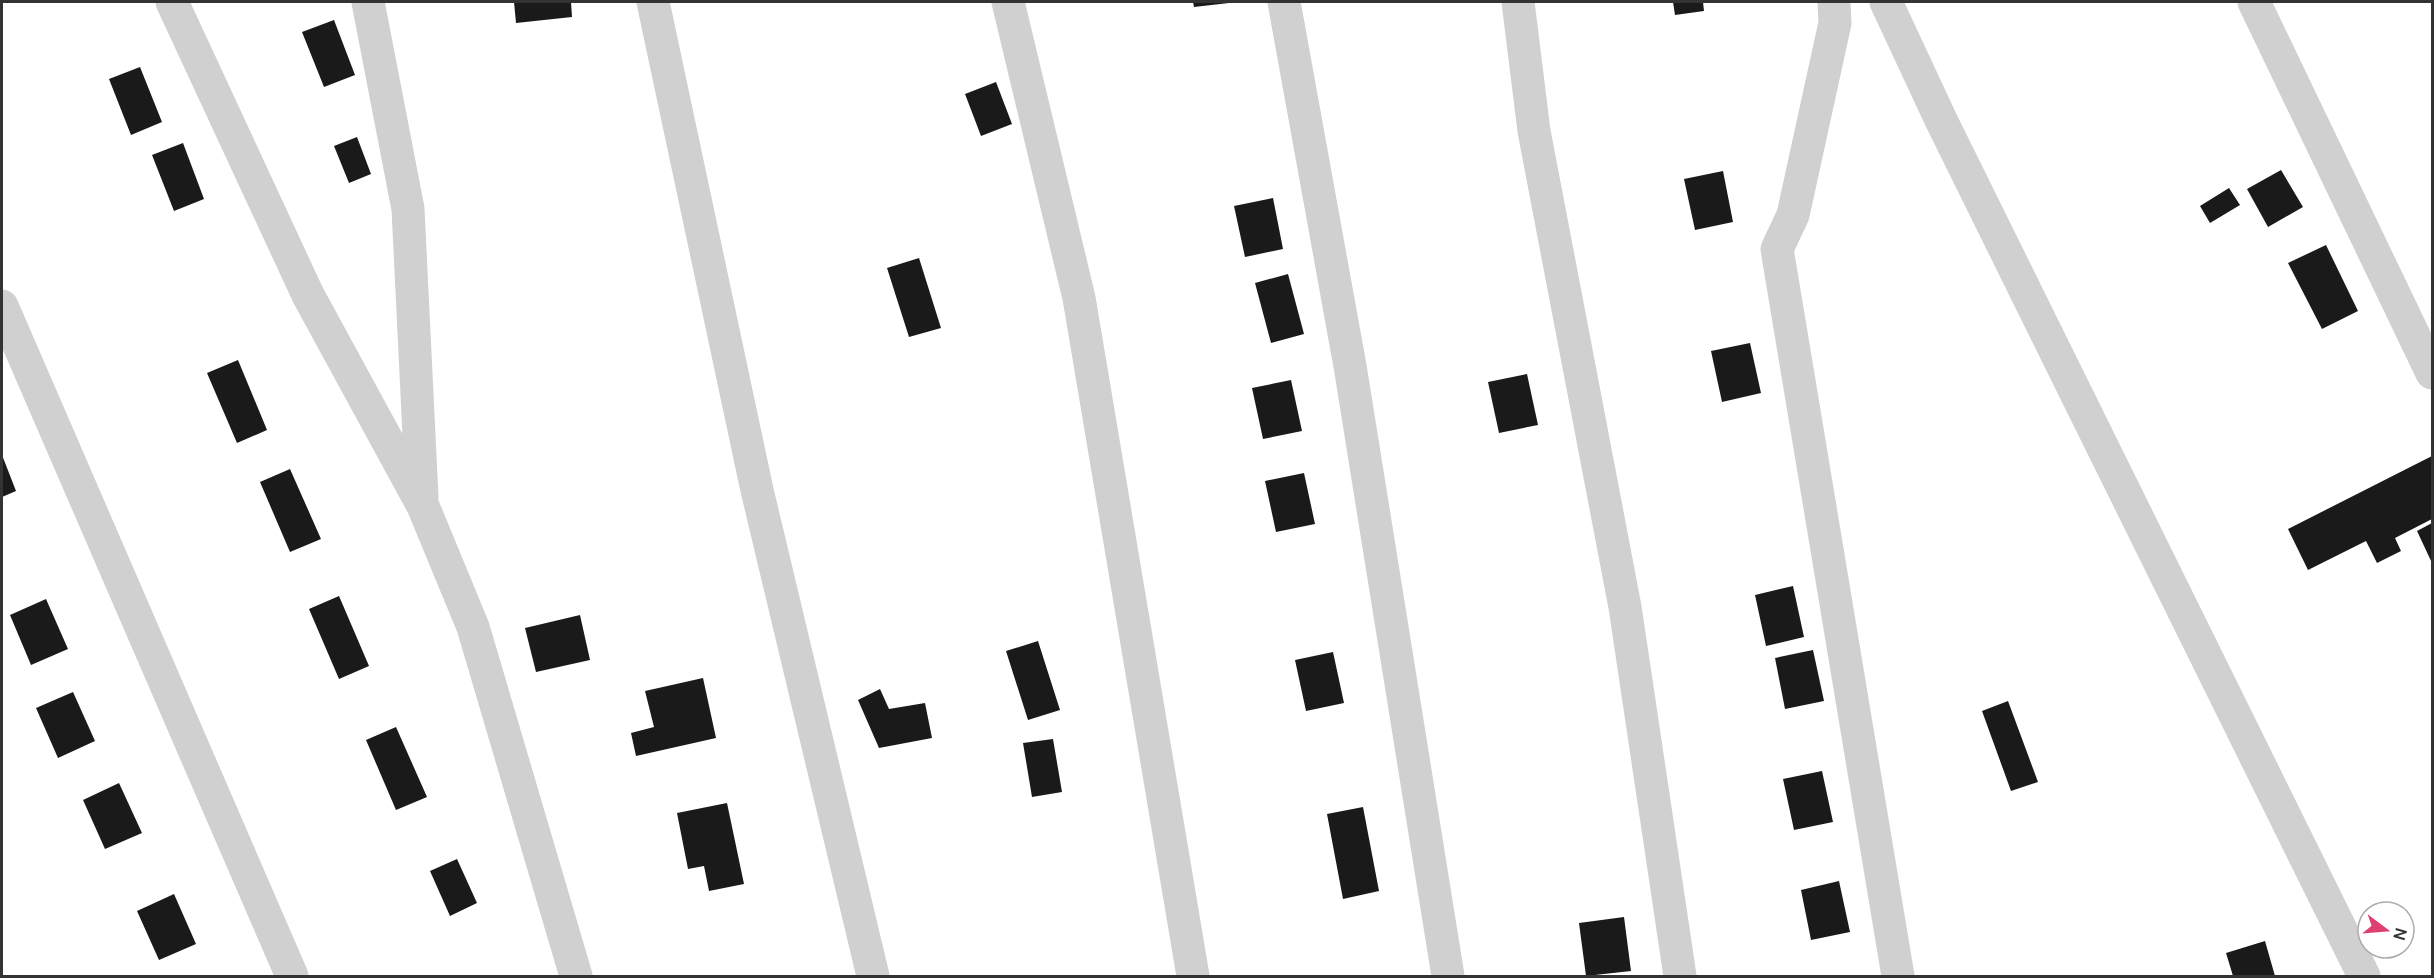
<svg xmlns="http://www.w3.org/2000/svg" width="2434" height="978" font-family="Manrope,sans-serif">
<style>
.building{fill:#1a1a1a}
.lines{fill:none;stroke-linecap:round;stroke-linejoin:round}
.street{stroke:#d0d0d0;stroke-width:33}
</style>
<rect width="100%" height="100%" fill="#fff"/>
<!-- building -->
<path class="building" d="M514,2H571L572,17L516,23Z
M1193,2H1229V3L1194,7Z
M1673,2H1703L1704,11L1675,15Z
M334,20L355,75L324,87L302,32Z
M140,67L162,122L131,135L109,79Z
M996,82L1012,124L981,136L965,94Z
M357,137L371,174L349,183L334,146Z
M183,143L204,199L174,211L152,155Z
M2281,170L2303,207L2268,227L2247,189Z
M1723,171L1733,222L1695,230L1684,179Z
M2229,188L2240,205L2210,223L2200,206Z
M1273,198L1283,249L1245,257L1234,206Z
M2326,245L2358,311L2322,329L2288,263Z
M919,258L941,328L909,337L887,268Z
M1288,274L1304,334L1271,343L1255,283Z
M1750,343L1761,393L1722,402L1711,351Z
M238,360L267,430L237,443L207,373Z
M1527,374L1538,425L1499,433L1488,382Z
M1291,380L1302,431L1263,439L1252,388Z
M2,455L16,491L2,497Z
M2432,456V519L2395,538L2401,551L2377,563L2366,541L2308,570L2288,529Z
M290,469L321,539L290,552L260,482Z
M1304,473L1315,524L1276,532L1265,481Z
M2432,523V563L2417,531Z
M1793,586L1804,637L1766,646L1755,595Z
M339,596L369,666L339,679L309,609Z
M46,599L68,649L31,665L10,615Z
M580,615L590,660L536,672L525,628Z
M1038,641L1060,710L1028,720L1006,651Z
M1813,650L1824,701L1785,709L1775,658Z
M1333,652L1344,703L1306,711L1295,660Z
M703,678L716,738L636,756L631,733L654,727L645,691Z
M880,689L889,709L925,703L932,738L879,748L858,700Z
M73,692L95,741L58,758L36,708Z
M2008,701L2038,782L2011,791L1982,711Z
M396,727L427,797L396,810L366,740Z
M1053,739L1062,792L1032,797L1023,743Z
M1822,771L1833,822L1794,830L1783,779Z
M119,783L142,833L105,849L83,800Z
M727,803L744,884L709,891L704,866L688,869L677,813Z
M1363,807L1379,891L1343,899L1327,814Z
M457,859L477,903L450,916L430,871Z
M1839,881L1850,932L1811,940L1801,890Z
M174,894L196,944L159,960L137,911Z
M1624,917L1631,971L1586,976L1579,923Z
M2265,941L2275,976H2233L2226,953Z"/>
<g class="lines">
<!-- street -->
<path class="street" d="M172,2L308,295L423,506L473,627L576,976
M368,2L408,209L422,497
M653,2L757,490L873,976
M1008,2L1079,298L1193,976
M1284,2L1350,366L1448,976
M1518,2L1534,131L1625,607L1680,976
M1834,2L1835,23L1793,215L1777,249L1898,976
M1886,2L1941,120L2364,976
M2254,2L2432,373
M2,306L292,976"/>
</g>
<!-- border -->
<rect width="2434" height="978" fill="none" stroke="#333333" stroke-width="6"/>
<!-- north arrow -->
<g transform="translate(2386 930) rotate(106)"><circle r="28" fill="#ffffff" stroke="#adadad" stroke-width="1.5"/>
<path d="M0-4.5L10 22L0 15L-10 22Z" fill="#df3f71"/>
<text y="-9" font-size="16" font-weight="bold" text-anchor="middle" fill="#333333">N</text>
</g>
</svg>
